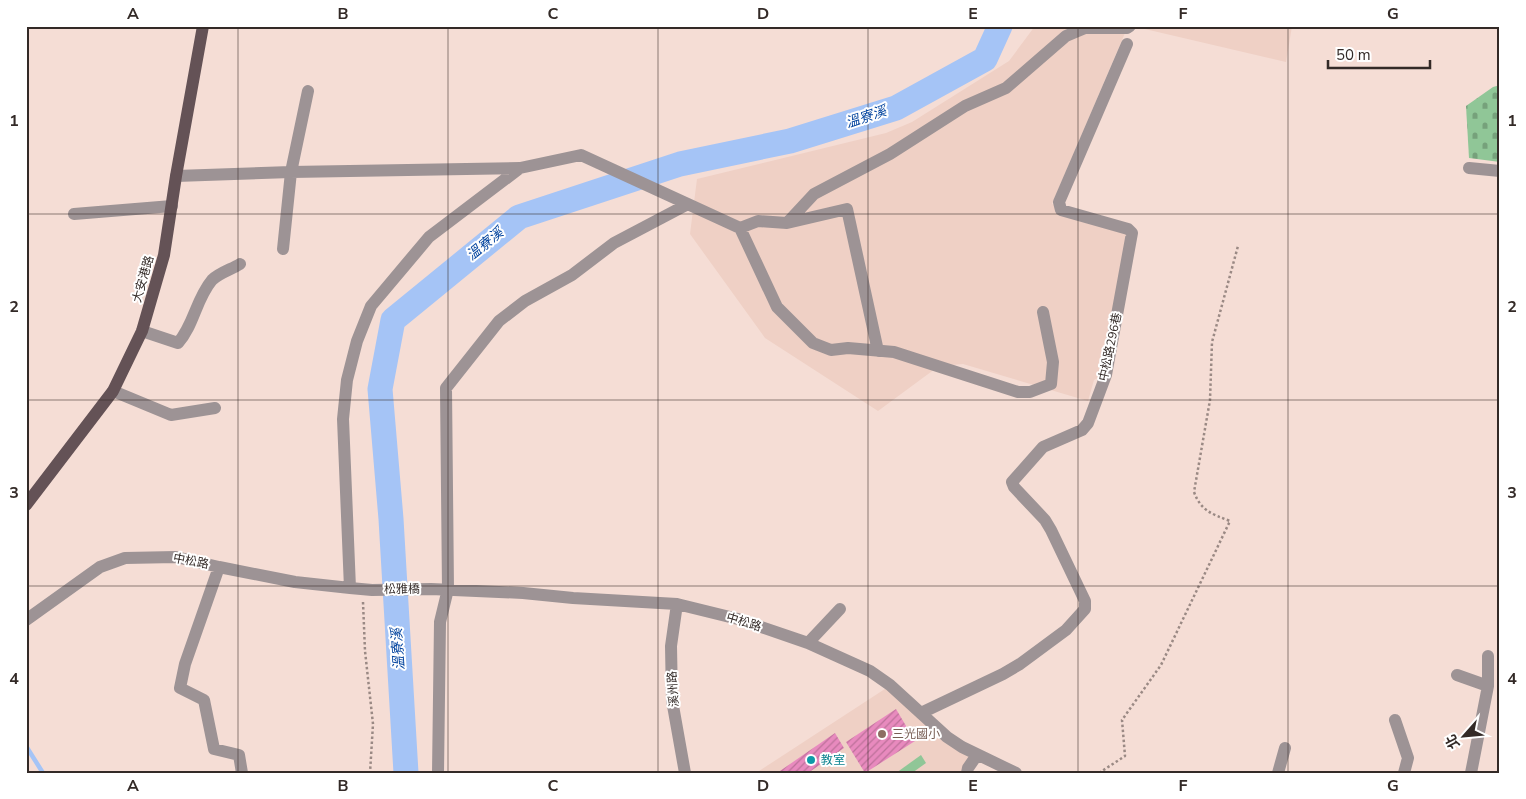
<svg xmlns="http://www.w3.org/2000/svg" width="1526" height="799" font-family="'Nunito Sans','Noto Sans TC',sans-serif">
<style>
.built{fill:#efd0c5}
.green{fill:#90c697}
.cemetery{fill:url(#cemetery-stones)}
.lines{fill:none;stroke-linecap:round;stroke-linejoin:round}
.stream{stroke:#a5c4f6;stroke-width:4.5}
.river{stroke:#a5c4f6;stroke-width:25}
.building{fill:url(#building-hatch)}
.path{stroke:#9a8984;stroke-width:2.5;stroke-dasharray:2.5 2.5;stroke-linecap:butt}
.minor{stroke:#9d9395;stroke-width:12}
.major{stroke:#645256;stroke-width:12}
.grid{fill:none;stroke:#332a27;stroke-width:1;stroke-opacity:0.55}
.education-dot{fill:#8d6e63;stroke:#fff;stroke-width:2}
.culture-dot{fill:#0f9aa8;stroke:#fff;stroke-width:2}
.labels{text-anchor:middle;dominant-baseline:central;stroke-width:4;stroke-linejoin:round;paint-order:stroke}
.street-label{font-size:12px;fill:#332a27;stroke:#fff}
.education-label{font-size:12px;fill:#785e54;stroke:#fff;text-anchor:start}
.culture-label{font-size:12px;fill:#0d838f;stroke:#fff;text-anchor:start}
.water-label{font-size:14px;font-style:italic;fill:#02439e;stroke:#fff}
.neatline{fill:none;stroke:#332a27;stroke-width:2}
.grid-label{font-size:16px;text-anchor:middle;font-weight:bold;fill:#332a27}
</style>
<defs>
<pattern id="cemetery-stones" width="16" height="16" patternUnits="userSpaceOnUse" patternTransform="scale(1.25)"><rect width="16" height="16" fill="#90c697"/><path d="M2 7V4a2 2 0 0 1 4 0v3zM10 15v-3a2 2 0 0 1 4 0v3z" fill="#76a17b"/></pattern>
<pattern id="building-hatch" width="6" height="6" patternUnits="userSpaceOnUse" patternTransform="scale(1.25)"><rect width="6" height="6" fill="#e88abe"/><path d="M-1 1l2-2M0 6l6-6M5 7l2-2" fill="none" stroke="#bd719a"/></pattern>
</defs>
<rect width="100%" height="100%" fill="#f5ddd5"/>
<!-- built -->
<path class="built" d="M1035,26H1128L1052,204L1128,230L1103,375L1094,380L1088,401L963,364L939,366L878,411L765,338L690,234L697,179L886,133L912,122L1009,61Z
M1132,26H1292L1286,62Z
M891,685L979,757L968,773H756Z"/>
<!-- green -->
<path class="green" d="M921,755L926,763L912,773H896Z"/>
<!-- cemetery -->
<path class="cemetery" d="M1500,85V162L1469,158L1466,106L1493,87Z"/>
<g class="lines">
<!-- stream -->
<path class="stream" d="M26,746L43,773"/>
<!-- river -->
<path class="river" d="M406,773L391,519L380,389L393,320L519,217L680,164L790,141L896,108L985,59L1000,26"/>
</g>
<!-- building -->
<path class="building" d="M896,709L915,741L865,773L846,742Z
M835,733L844,748L808,773H777Z"/>
<g class="lines">
<!-- path -->
<path class="path" d="M363,602L365,651L373,724L370,773
M1099,773L1125,756L1122,720L1161,665L1230,521C1212,514 1201,511 1194,492L1210,400L1212,342L1238,246"/>
<!-- minor -->
<path class="minor" d="M1469,168L1500,171
M176,176L291,172L520,168L581,155L740,228L777,307L813,343L831,350L848,348L894,352L1018,392H1030L1051,384L1053,362L1043,312
M74,214L172,206
M787,223L814,194L890,154L965,106L1006,88L1066,36L1085,28H1127L1130,26
M740,228L758,221L787,223L847,209L878,351
M283,249L291,172L308,91
M142,331L178,343C194,325 196,299 212,280C219,273 232,269 240,264
M113,391L171,415L215,408
M219,567L185,664L180,688L204,700L214,749L239,755L242,773
M350,588L343,419L347,380L357,341L371,306L429,237L520,168
M677,604L671,646L672,700L685,773
M26,620L100,567L125,558L176,557L219,567L295,582L350,588L372,590L431,589L523,593L573,598L677,604L738,619L808,643L870,671L890,685L947,737L962,747L1016,773
M808,643L840,609
M1457,675L1488,686L1471,773
M1488,686V656
M921,713L1003,674L1020,664L1066,630L1085,609V601L1051,530L1045,520L1014,487L1012,482L1043,447L1082,430L1088,423L1106,375L1132,233L1128,229L1061,210L1059,202L1127,44
M1395,720L1408,758L1404,773
M438,773L440,622L448,589L446,388L499,321L525,301L572,275L614,243L688,204
M967,773L968,768L977,755
M1278,773L1285,748"/>
<!-- major -->
<path class="major" d="M26,505L113,391L142,331L164,255L176,176L203,26"/>
</g>
<!-- grid -->
<path class="grid" d="M238,26V773M448,26V773M658,26V773M868,26V773M1078,26V773M1288,26V773M26,214H1500M26,400H1500M26,586H1500"/>
<!-- markers -->
<circle class="education-dot" cx="882" cy="734" r="5"/>
<circle class="culture-dot" cx="811" cy="760" r="5"/>
<g class="labels">
<!-- street labels -->
<g class="street-label">
<text transform="translate(143 279) rotate(-74)">大安港路</text>
<text transform="translate(1110 347) rotate(-78)">中松路296巷</text>
<text transform="translate(191 561) rotate(11)">中松路</text>
<text transform="translate(402 589) rotate(-1)">松雅橋</text>
<text transform="translate(744 622) rotate(17)">中松路</text>
<text transform="translate(673 689) rotate(-94)">溪州路</text>
</g>
<!-- education labels -->
<g class="education-label">
<text x="892" y="734">三光國小</text>
</g>
<!-- culture labels -->
<g class="culture-label">
<text x="821" y="760">教室</text>
</g>
<!-- water labels -->
<g class="water-label">
<text transform="translate(866 117) rotate(-18)">溫寮溪</text>
<text transform="translate(485 244) rotate(-39)">溫寮溪</text>
<text transform="translate(398 649) rotate(-94)">溫寮溪</text>
</g>
</g>
<!-- border -->
<rect width="1526" height="799" fill="none" stroke="#ffffff" stroke-width="55"/>
<!-- north arrow -->
<g transform="translate(1464 736) rotate(243)" stroke="#ffffff" stroke-width="4" paint-order="stroke">
<path d="M0-4L9 19L0 12L-9 19Z" fill="#332a27"/>
<text y="-8" font-size="14" font-weight="bold" text-anchor="middle" fill="#332a27">北</text>
</g>
<!-- scale -->
<path d="M1328 60v8h102v-8" fill="none" stroke="#332a27" stroke-width="2.5"/>
<text x="1336" y="60" font-size="15" fill="#332a27" stroke="#ffffff" stroke-width="4" paint-order="stroke">50 m</text>
<rect x="28" y="28" width="1470" height="744" class="neatline"/>
<g class="grid-label">
<text x="133" y="19">A</text>
<text x="343" y="19">B</text>
<text x="553" y="19">C</text>
<text x="763" y="19">D</text>
<text x="973" y="19">E</text>
<text x="1183" y="19">F</text>
<text x="1393" y="19">G</text>
<text x="14" y="126">1</text>
<text x="1512" y="126">1</text>
<text x="14" y="312">2</text>
<text x="1512" y="312">2</text>
<text x="14" y="498">3</text>
<text x="1512" y="498">3</text>
<text x="14" y="684">4</text>
<text x="1512" y="684">4</text>
<text x="133" y="791">A</text>
<text x="343" y="791">B</text>
<text x="553" y="791">C</text>
<text x="763" y="791">D</text>
<text x="973" y="791">E</text>
<text x="1183" y="791">F</text>
<text x="1393" y="791">G</text>
</g>
</svg>
